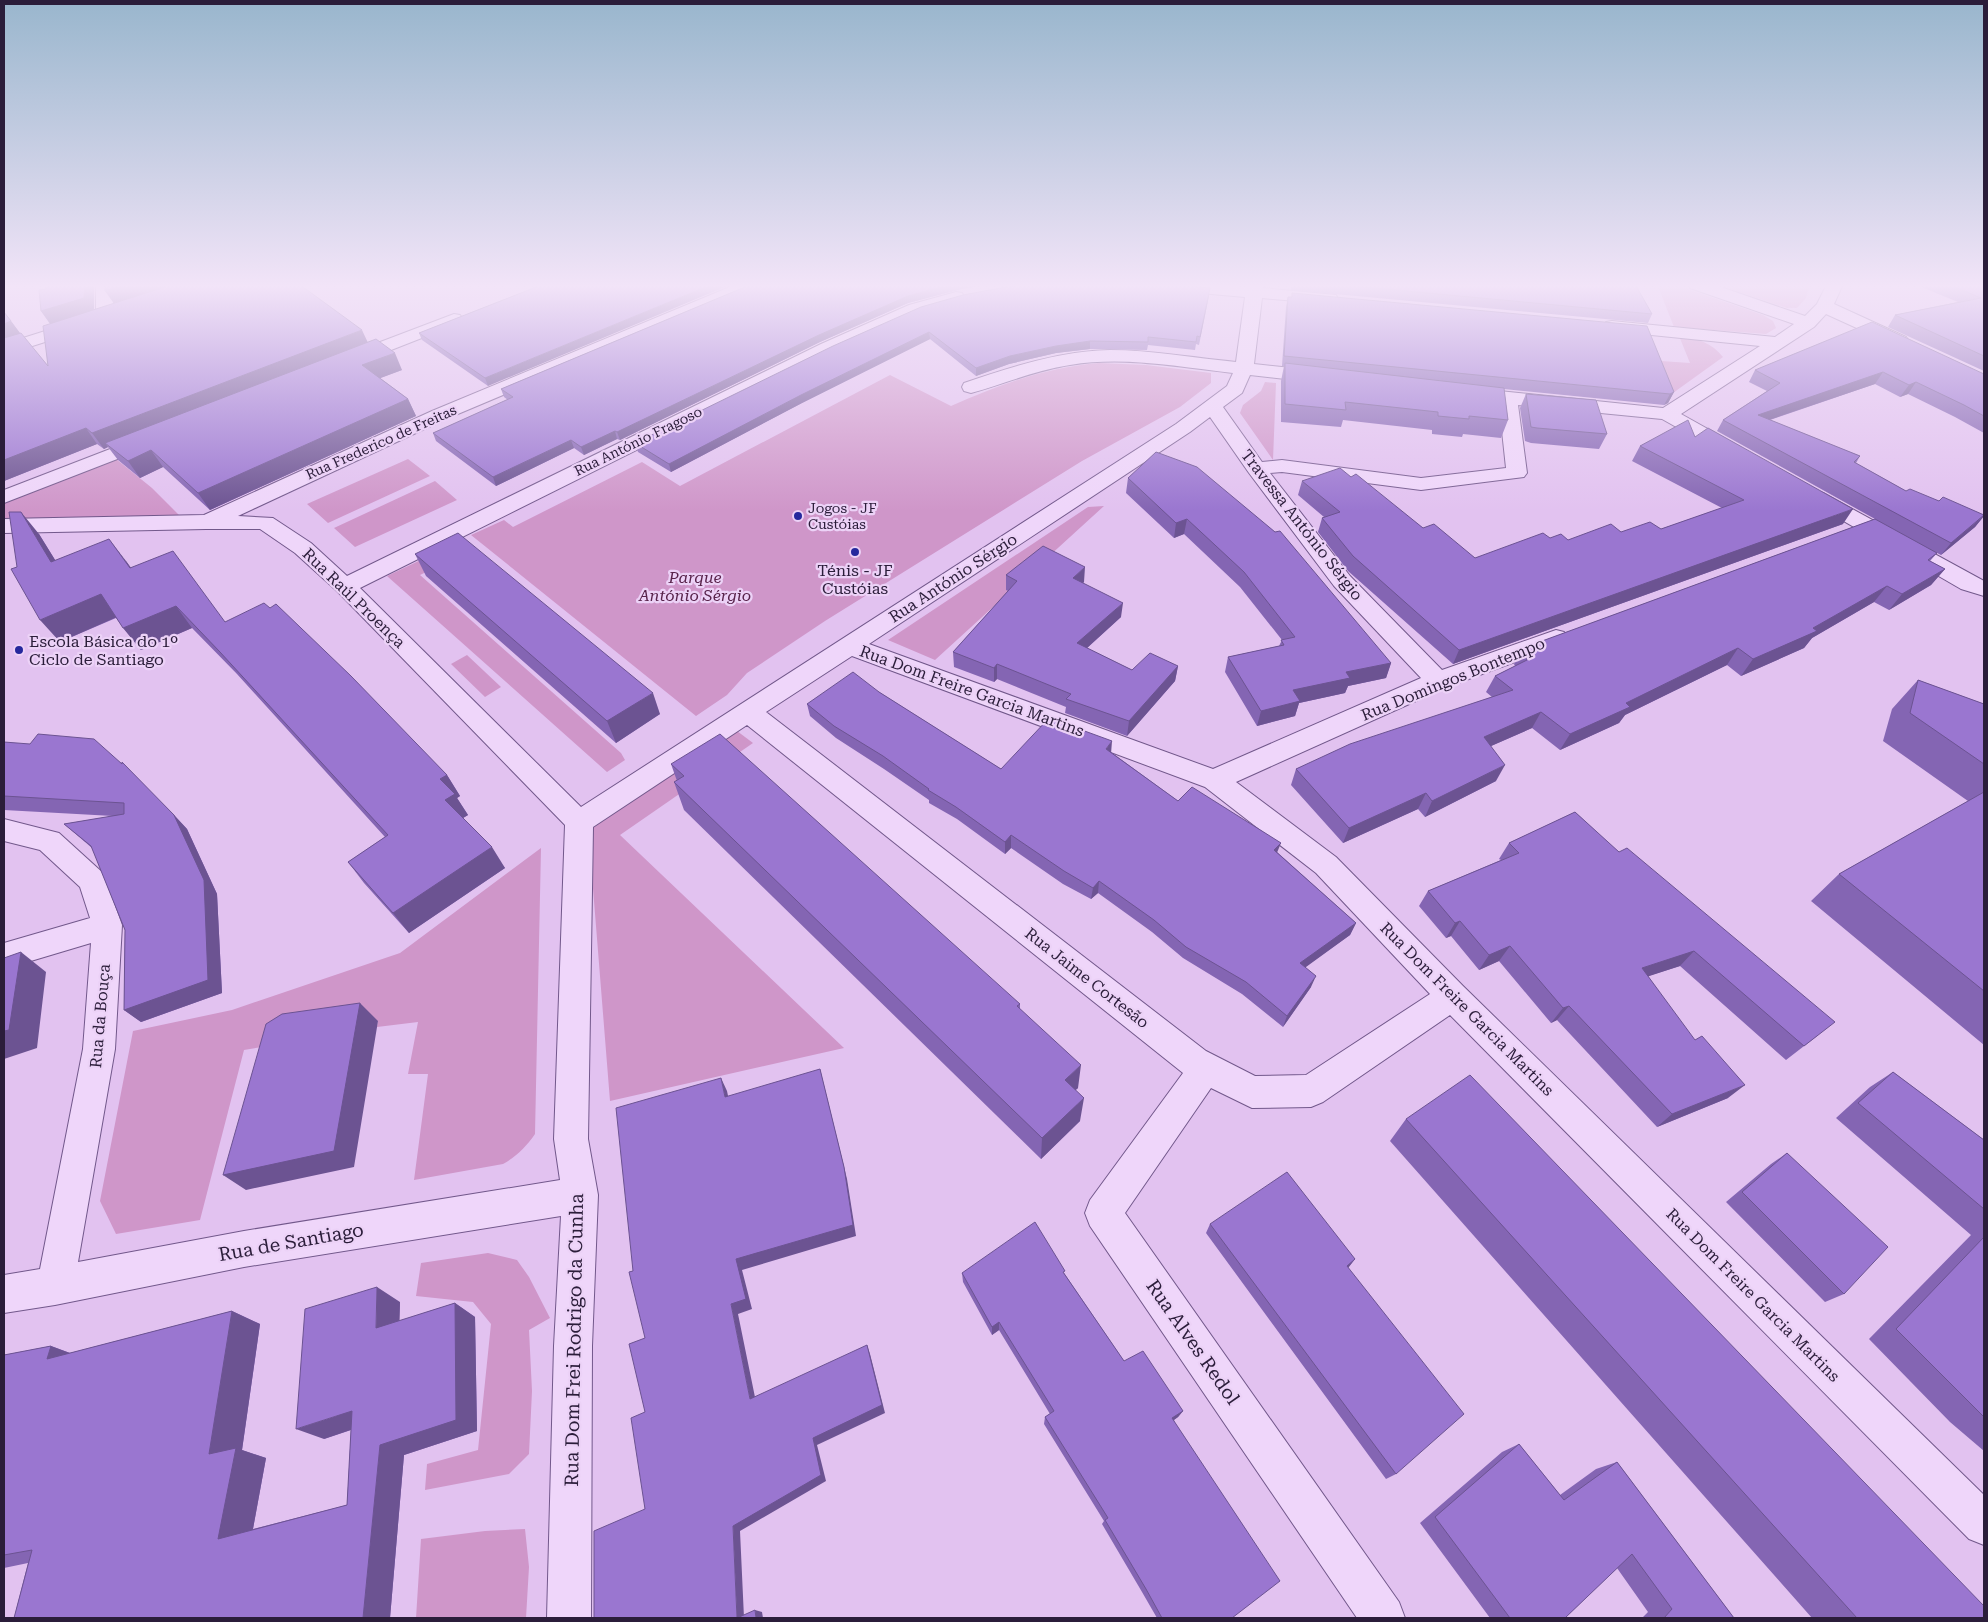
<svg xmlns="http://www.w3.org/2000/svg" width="1988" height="1622" font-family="'Roboto Serif',serif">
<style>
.green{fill:#cf96c9}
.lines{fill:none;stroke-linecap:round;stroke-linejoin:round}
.minor-casing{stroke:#72588b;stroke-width:2}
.minor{fill:#efd6fa;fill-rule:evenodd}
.wall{fill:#8465b3}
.shaded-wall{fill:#6c5392}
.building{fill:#9a76d0;stroke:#6c5392}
.poi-dot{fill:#25289d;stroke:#ecd2f7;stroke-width:2}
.labels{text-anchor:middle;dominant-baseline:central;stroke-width:4.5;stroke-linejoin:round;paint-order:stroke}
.far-street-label{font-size:14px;fill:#2b1d3a;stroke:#ecd2f7}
.far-poi-label{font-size:14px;fill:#2b1d3a;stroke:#ecd2f7;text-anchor:start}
.street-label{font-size:16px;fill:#2b1d3a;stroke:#ecd2f7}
.poi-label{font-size:16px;fill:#2b1d3a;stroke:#ecd2f7}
.park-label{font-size:16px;font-style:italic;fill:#58234b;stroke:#ecd2f7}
.near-street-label{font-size:19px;fill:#2b1d3a;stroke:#ecd2f7}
</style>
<rect width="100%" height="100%" fill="#e2c2f0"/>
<!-- green -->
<path class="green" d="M1657,284H1673L1763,315L1773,321L1776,328L1766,334L1674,327Z
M1715,284H1810L1806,298L1797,308H1787Z
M1679,336C1697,338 1712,343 1723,357L1666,398L1653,370L1665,371L1661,361L1690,363Z
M1099,363L1146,365L1211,373V383L1180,407L1082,461L825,621L747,673L727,695L696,716L471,535L504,520L513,527L642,462L680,486L890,375L951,406C999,385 1047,367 1099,363Z
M1265,382L1276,383L1273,460L1240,413L1243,405L1261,391Z
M116,459L152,488L181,517L4,523V502Z
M408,459L430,476L328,523L307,504Z
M435,481L457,500L355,547L334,528Z
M1104,506L935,660L888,640L1088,507Z
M463,540L474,549L420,575L621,753L625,760L607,772L387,576Z
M467,655L501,687L485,697L451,664Z
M733,728L753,743L620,835L844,1048L610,1101L588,826Z
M541,848L535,1134C526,1147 517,1156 503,1164L414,1180L428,1074H408L418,1022L377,1027L378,1021L302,1033L286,1043L244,1050L200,1220L116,1234L100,1201L133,1031L232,1010L400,953Z
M488,1253L517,1260L529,1277L550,1318L529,1330L532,1391L529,1454L509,1474L425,1490L427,1464L478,1450L491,1324L473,1302L416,1296L421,1263Z
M525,1529L529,1567L526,1618H416L421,1539L485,1531Z"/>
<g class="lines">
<defs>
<path id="minor" d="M96,284H112L114,316L111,320L105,321L99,320L96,316Z
M737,284H759L757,288L446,419L238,516L273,518L311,543L347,576L821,344L909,305L956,292L962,293L964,297L962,301L921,313L833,352L360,588L581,807L1176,424L1227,386L1233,373C1179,367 1124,356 1070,365C1036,370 1004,384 971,393L964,391L962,387L964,383C1011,367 1060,351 1110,350C1151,350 1194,358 1236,362L1245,297L1155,289L1149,288L1147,284H1212L1246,287L1247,284H1263V288L1336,295L1338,299L1336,303L1330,304L1262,298L1254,364L1320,371L1327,373L1329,377L1327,381L1320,383L1250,375L1242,393L1223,407L1262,462L1282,460L1421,478L1506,468L1499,403L1463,398L1461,394L1463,390L1470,388L1663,408L1760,346L1612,331L1606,330L1603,326L1606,322L1612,321L1775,337L1794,324L1690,288L1688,284H1712L1805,316L1817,304L1827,284H1843L1834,304L1906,337L1909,341L1906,345L1900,346L1894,345L1826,314L1814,327L1681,414L1740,447L1743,451L1740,455L1733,457L1726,455L1662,419L1518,405L1527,473L1524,477L1421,490L1282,472L1270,473L1350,576L1442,670L1556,630L1564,632L1568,638L1564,644L1447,687L1236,782L1336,857L1463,986L1984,1495V1545L1969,1539L1450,1015L1323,1102L1311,1107L1252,1108L1211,1088L1125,1213L1399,1602L1405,1618H1357L1090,1226L1085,1213L1090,1200L1183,1073L747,725L593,827L588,1139L598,1195L592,1346L591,1618H547L554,1346L561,1216L244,1267L55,1305L4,1313V1275L40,1269L83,1049L91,943L4,969V943L90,918L80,887L40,850L4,841V819L59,833L103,873L122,925L115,1049L78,1262L244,1231L560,1180L554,1139L565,825L337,591L295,553L260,529H206L4,533V519L204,515L432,411ZM1210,417L1249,473L1334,586L1421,678L1213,769L869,644L1190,432ZM852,656L1205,787L1316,873L1430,994L1306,1075L1255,1076L1206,1051L766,712Z
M454,314L460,315L463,319L460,323L358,363L352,364L346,363L343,359L346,355Z
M80,320L86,321L89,325L86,329L4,355V344Z
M149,434L156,436L159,440L156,444L4,503V490Z
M1816,491L1823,493L1984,581V596L1961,589L1809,501L1805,497L1809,493Z"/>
</defs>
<!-- minor casing -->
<use href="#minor" class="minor-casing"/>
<!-- minor -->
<use href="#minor" class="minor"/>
</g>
<!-- wall -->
<path class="wall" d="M46,284H94V309L368,342L402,370L380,378L408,399L416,416L210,510L163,467L140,478L118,460L108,447L104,449L97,444L4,481V312L20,333L48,366L50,324L41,311Z
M544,284L488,386L422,340L419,333Z
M752,284H991L961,289L908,303L820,342L620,440L617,439L584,455L574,448L496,486L436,441L433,433L508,400L504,397L501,389Z
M1041,284L1209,296L1199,345L1196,344L1195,350L1148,345L1147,350L1090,349L1056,353L1009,364L976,376L930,339L802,403L671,472L638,452L635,443Z
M1291,284H1635L1652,314L1648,323L1291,290Z
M1914,284H1984V371L1888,327L1895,315L1958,302Z
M1292,293L1674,392L1668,403L1664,405L1504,389L1508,420L1501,438L1463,434L1462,437L1432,434V430L1343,420L1341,427L1281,422V381L1284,366H1282L1286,307L1288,297H1292Z
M1755,370L1984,374V433L1955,417L1908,394L1900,397L1875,384L1770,420L1860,456L1856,463L1906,491L1939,501L1984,516L1975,527L1941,555L1914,541L1937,553L1930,561L1945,569L1931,585L1889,610L1874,602L1812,638L1804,648L1741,676L1727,665L1625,715L1619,723L1560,750L1532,728L1491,746L1496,781L1425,817L1418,809L1343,843L1291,785L1296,769L1492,697L1486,692L1495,676L1515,666L1514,664L1523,648L1875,519L1717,431L1723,420L1767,391L1749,382Z
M1526,394L1607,434L1599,449L1531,443L1525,441L1520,408Z
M1695,437L1843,524L1453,664L1348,571L1318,532L1322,518L1324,517L1298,495L1302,481L1351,477L1423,528L1475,558L1550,538L1568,540L1621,532L1661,529L1722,508L1632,461L1640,446Z
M1128,478L1391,663L1386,678L1348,686L1345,693L1299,703L1295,716L1257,726L1225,672L1228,657L1279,646L1282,640L1240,587L1184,534L1174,538L1126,493Z
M39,534L55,560L126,561L131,568L225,622L447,775L460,796L457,798L468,815L463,818L505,868L409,933L364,883L348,862L385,837L237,674L192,628L141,650L116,618L60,642L17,567Z
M415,554L660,714L616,743L426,576Z
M1006,575L1084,582L1083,583L1121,617L1087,648L1132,670L1178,666L1175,681L1127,736L1065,713L1066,707L997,679L994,682L954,667L953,652L1008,591L1006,590Z
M1918,680L1984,704V1045L1811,901L1839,874L1968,801L1883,741L1892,709Z
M879,692L1001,769L1111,752L1178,801L1277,852L1356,923L1350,935L1305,967L1311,987L1283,1027L1242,994L1183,958L1152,932L1098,893L1091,899L1063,884L1011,848L1005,854L957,819L929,803V800L884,769L836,738L810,716L807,704Z
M4,742L174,815L187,829L217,894L222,993L141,1022L124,1010L125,930L92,848L64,824L113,816L4,810Z
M671,764L1020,1004V1009L1078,1088L1075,1090L1080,1121L1041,1159L684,810L674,782L677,781Z
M1575,812L1817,1036L1786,1060L1680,966L1648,976L1728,1098L1657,1127L1557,1020L1551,1023L1499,961L1479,970L1451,936L1446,938L1419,906L1428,891L1501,860L1499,859L1509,843Z
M1893,1072L1984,1140V1451L1950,1422L1869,1339L1971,1235L1836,1118L1870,1087Z
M1406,1119L1984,1618H1812L1390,1141Z
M1787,1153L1844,1294L1825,1302L1726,1202L1771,1164Z
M1210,1224L1355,1259L1348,1268L1396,1474L1386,1479L1206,1233Z
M962,1273H1064L1124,1361L1183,1411L1178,1417L1174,1420L1232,1618H1157L1142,1592L1102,1524L1104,1521L1044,1424L1045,1417L1050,1414L999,1330L992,1335L963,1282Z
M400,1302L399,1321L455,1303L475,1317L477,1431L404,1455L390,1618H14L28,1563L4,1568V1355L51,1346L70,1353L232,1311L260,1324L242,1450L266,1458L253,1529L347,1505L351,1430L324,1439Z
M1519,1444L1560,1495L1596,1469L1617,1462L1734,1618H1642L1648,1612L1617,1568L1565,1618H1490L1420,1523L1502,1452Z"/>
<!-- shaded-wall -->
<path class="shaded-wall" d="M85,284H94V313L52,326L41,311Z
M127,284H181L115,305L105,291Z
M713,284H732L488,386L485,378Z
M952,284H991L961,289L908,303L820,342L620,440L617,432L819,335L908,296Z
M11,321L22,336L4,342V324Z
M362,330L369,345L105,443L108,447L104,449L92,433Z
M929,332L930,339L802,403L671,472L669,464L801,395Z
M1090,341V349L1056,353L1009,364L976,376V368L1010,356L1056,346Z
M395,353L402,370L370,382L362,365Z
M1883,372L1875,384L1751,426L1758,415Z
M1916,382L1908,394L1900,397L1909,385Z
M1674,392L1668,403L1664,405L1670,394Z
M408,399L416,416L210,510L198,493Z
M86,428L97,444L4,481V460Z
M615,431L617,439L584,455L581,447Z
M571,440L574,448L496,486L493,477Z
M151,450L163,467L140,478L128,461Z
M1853,509L1843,524L1453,664L1459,650Z
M21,512L39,534L70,584L51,562Z
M1984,516L1975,527L1941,555L1951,543Z
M1187,519L1184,534L1174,538L1176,523Z
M109,539L126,561L147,590L130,568Z
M1085,567L1084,582L1072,592L1073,578Z
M1945,569L1931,585L1889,610L1902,594Z
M1887,586L1874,602L1812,638L1804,648L1741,676L1753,659L1813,628Z
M101,594L119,616L60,642L40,620Z
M1123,603L1121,617L1076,658L1077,643Z
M176,606L192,628L141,650L123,628Z
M1738,648L1727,665L1625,715L1619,723L1560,750L1570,734L1626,703Z
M1391,663L1386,678L1348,686L1345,693L1299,703L1295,716L1257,726L1261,711L1293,690L1346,672Z
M997,664V679L994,682V668Z
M1178,666L1175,681L1127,736L1129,721Z
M653,693L660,714L616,743L607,721Z
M1541,712L1532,728L1475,753L1484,737Z
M1112,741L1111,754L1106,749Z
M1505,765L1496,781L1425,817L1432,801Z
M447,775L460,796L457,798L468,815L458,821L445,800L440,779Z
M1426,793L1418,809L1343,843L1349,828Z
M174,815L187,829L217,894L222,993L141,1022L124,1010Z
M1011,835V848L1005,854V842Z
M1281,843L1276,855L1274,850Z
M492,847L505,868L409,933L393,913Z
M1099,881L1098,893L1091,899L1093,888Z
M1460,921L1451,936L1446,938L1455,923Z
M1356,923L1350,935L1295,975L1300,963Z
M1510,946L1499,961L1479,970L1489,955Z
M1694,951L1680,966L1628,983L1642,968Z
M21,952L46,972L37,1048L4,1059V1031Z
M1316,976L1311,987L1283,1027L1287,1016Z
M360,1003L378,1021L354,1167L246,1190L223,1175Z
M1569,1006L1557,1020L1551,1023L1563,1008Z
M1081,1065L1078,1088L1062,1103L1065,1080Z
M820,1069L847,1179L856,1236L742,1270L752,1309L738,1314L757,1407L750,1399L731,1304L736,1259Z
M721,1078L727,1091L731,1110L725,1097Z
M1745,1085L1728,1098L1657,1127L1672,1114Z
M1084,1098L1080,1121L1041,1159L1042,1138Z
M1355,1259L1348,1268L1347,1266Z
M377,1287L400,1302L399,1342L376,1328Z
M455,1303L475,1317L477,1431L404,1455L390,1618H363L380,1445Z
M232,1311L260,1324L242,1450L266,1458L250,1545L218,1539L209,1454Z
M999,1322V1330L992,1335V1327Z
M867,1345L870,1354L885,1413L817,1445L826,1481L740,1531L744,1618H737L733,1526L813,1438Z
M51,1346L86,1359H47Z
M352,1411L377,1421L324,1439L296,1429Z
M1183,1411L1178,1417L1168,1424L1172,1418Z
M755,1610L762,1612L763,1618H756Z"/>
<!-- building -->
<path class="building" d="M46,284H85L84,298L41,311L39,290L46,289Z
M105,284H127L105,291Z
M174,284H299L362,330L92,433L86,428L4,460V338L21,333L48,366L43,326Z
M544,284H713L485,378L419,333Z
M752,284H952L908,296L819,335L617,432L615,431L581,447L571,440L493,477L433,433L513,397L501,389Z
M1041,284H1166L1210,288L1200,337L1197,336L1196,342L1148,337V342L1090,341L1056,346L1010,356L976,368L929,332L801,395L669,464L635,443L833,346L921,307L963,295L1006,287Z
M1331,284H1635L1652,314Z
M1948,284H1984V356L1895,315L1981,298Z
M1292,293L1647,326L1674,392L1670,394L1284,356L1288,297H1292Z
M4,312L11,321L4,324Z
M1872,322L1984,374V416L1964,405L1916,382L1909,385L1883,372L1758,415L1860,456L1854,462L1906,491L1910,489L1939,501L1943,497L1984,515L1951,543L1723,420L1780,383L1755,370Z
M376,339L395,353L362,365L408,399L198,493L151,450L128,461L105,443Z
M1285,363L1504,388L1508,420L1469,416V419L1438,416V412L1345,402L1346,410L1285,404Z
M1526,394L1596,400L1607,434L1537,428L1531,427Z
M1688,420L1695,437L1708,428L1853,509L1459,650L1353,556L1322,518L1340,512L1302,481L1340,468L1351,477L1356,474L1423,528L1434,524L1475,558L1543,533L1550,538L1561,534L1568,540L1611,524L1621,532L1650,522L1661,529L1744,500L1640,446Z
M1156,452L1197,467L1275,532L1280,531L1391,663L1346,672L1350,678L1293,690L1300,701L1261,711L1228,657L1284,645L1281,640L1295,637L1244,572L1187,519L1176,523L1128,478Z
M9,512H21L51,562L109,539L130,568L173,551L225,622L264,603L270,608L276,604L351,676L447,775L440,779L455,794L445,800L492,847L393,913L348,862L388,835L220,652L176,606L123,628L101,594L40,620L11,569L17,567Z
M1875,519L1937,553L1928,560L1945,569L1902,594L1887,586L1813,628L1817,631L1753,659L1738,648L1626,703L1630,707L1570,734L1541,712L1484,737L1505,765L1432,801L1426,793L1349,828L1296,769L1350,744L1513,690L1495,676L1527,660L1523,648Z
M458,533L653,693L607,721L415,554Z
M1043,546L1085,567L1073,578L1123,603L1077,643L1132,670L1150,653L1178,666L1129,721L1066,699L1071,694L997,664L994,668L953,652L1017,581L1006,575Z
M853,672L879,692L1001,769L1049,718L1112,741L1106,749L1178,801L1192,787L1281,843L1274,850L1356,923L1300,963L1316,976L1287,1016L1246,982L1186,947L1154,920L1099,881L1093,888L1064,871L1011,835L1005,842L956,807L928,790L929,789L883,756L834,726L807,704Z
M1918,680L1984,704V764L1910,713Z
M38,734L94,739L122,764V762L174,815L204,880L208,980L124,1010L125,930L91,846L64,824L124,814V803L4,796V742L30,744Z
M720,734L1020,1004L1017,1006L1081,1065L1065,1080L1084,1098L1042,1138L674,782L684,776L671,764Z
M1984,792V991L1839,874Z
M1575,812L1619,852L1627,848L1835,1022L1804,1046L1694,951L1642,968L1695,1040L1702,1036L1745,1085L1672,1114L1569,1006L1563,1008L1510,946L1489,955L1460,921L1455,923L1428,891L1519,853L1509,843Z
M21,952L9,1030L4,1031V958Z
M360,1003L334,1151L223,1175L266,1024L282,1014Z
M820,1069L844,1167L853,1225L736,1259L746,1299L731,1304L750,1399L867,1345L882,1405L813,1438L821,1475L733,1526L737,1618L755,1610L756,1618H594V1531L645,1509L631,1418L645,1412L629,1344L645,1338L629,1272L633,1271L616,1108L721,1078L725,1097Z
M1893,1072L1984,1140V1209L1858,1103Z
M1470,1075L1984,1606V1618H1857L1406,1119Z
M1787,1153L1888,1247L1844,1294L1742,1192Z
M1287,1172L1355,1259L1347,1266L1464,1414L1396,1474L1210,1224Z
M1035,1222L1065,1271L1063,1272L1124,1361L1143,1351L1183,1411L1172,1418L1280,1581L1232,1618H1162L1146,1589L1105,1520L1108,1518L1045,1417L1054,1411L999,1322L992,1327L962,1273Z
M1984,1237V1417L1896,1329Z
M377,1287L376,1328L455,1303L456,1420L380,1445L363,1618H14L32,1550L4,1555V1355L51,1346L47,1359L232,1311L209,1454L236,1448L218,1539L347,1505L352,1411L296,1429L305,1309Z
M1519,1444L1564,1500L1617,1462L1734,1618H1664L1672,1609L1632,1554L1565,1618H1510L1435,1517Z"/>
<!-- sky -->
<linearGradient id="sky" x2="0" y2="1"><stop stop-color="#99b6cd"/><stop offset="0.56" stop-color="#f2e4f8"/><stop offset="1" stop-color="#f2e4f8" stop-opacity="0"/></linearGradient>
<rect width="1988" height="511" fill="url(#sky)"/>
<!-- markers -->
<g class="poi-dot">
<circle cx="798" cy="516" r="5"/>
<circle cx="855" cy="552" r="5"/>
<circle cx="19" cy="650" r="5"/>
</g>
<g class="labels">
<!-- far-street labels -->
<g class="far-street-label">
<text transform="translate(638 441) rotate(-26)">Rua António Fragoso</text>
<text transform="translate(381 442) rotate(-24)">Rua Frederico de Freitas</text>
</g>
<!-- far-poi labels -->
<g class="far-poi-label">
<text x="808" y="508">Jogos - JF<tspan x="808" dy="16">Custóias</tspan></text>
</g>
<!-- street labels -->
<g class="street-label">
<text transform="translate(1302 525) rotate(52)">Travessa António Sérgio</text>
<text transform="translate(953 578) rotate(-33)">Rua António Sérgio</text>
<text transform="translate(354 598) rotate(44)">Rua Raúl Proença</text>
<text transform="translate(1453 679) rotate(-22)">Rua Domingos Bontempo</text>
<text transform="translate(972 691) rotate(20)">Rua Dom Freire Garcia Martins</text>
<text transform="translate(1087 978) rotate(38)">Rua Jaime Cortesão</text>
<text transform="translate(1467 1009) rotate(45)">Rua Dom Freire Garcia Martins</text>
<text transform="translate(100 1016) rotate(-85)">Rua da Bouça</text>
<text transform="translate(1753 1295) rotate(45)">Rua Dom Freire Garcia Martins</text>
</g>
<!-- poi labels -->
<g class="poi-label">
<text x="855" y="570">Ténis - JF<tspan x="855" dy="18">Custóias</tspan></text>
<text x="29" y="641" text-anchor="start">Escola Básica do 1º<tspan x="29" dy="18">Ciclo de Santiago</tspan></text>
</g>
<!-- park labels -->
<g class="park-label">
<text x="695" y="577">Parque<tspan x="695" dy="18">António Sérgio</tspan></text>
</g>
<!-- near-street labels -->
<g class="near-street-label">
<text transform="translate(291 1242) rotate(-10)">Rua de Santiago</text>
<text transform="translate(574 1340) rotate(-89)">Rua Dom Frei Rodrigo da Cunha</text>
<text transform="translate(1193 1342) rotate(55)">Rua Alves Redol</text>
</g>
</g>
<!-- border -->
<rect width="1988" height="1622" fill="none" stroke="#2b1d3a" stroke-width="10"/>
</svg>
